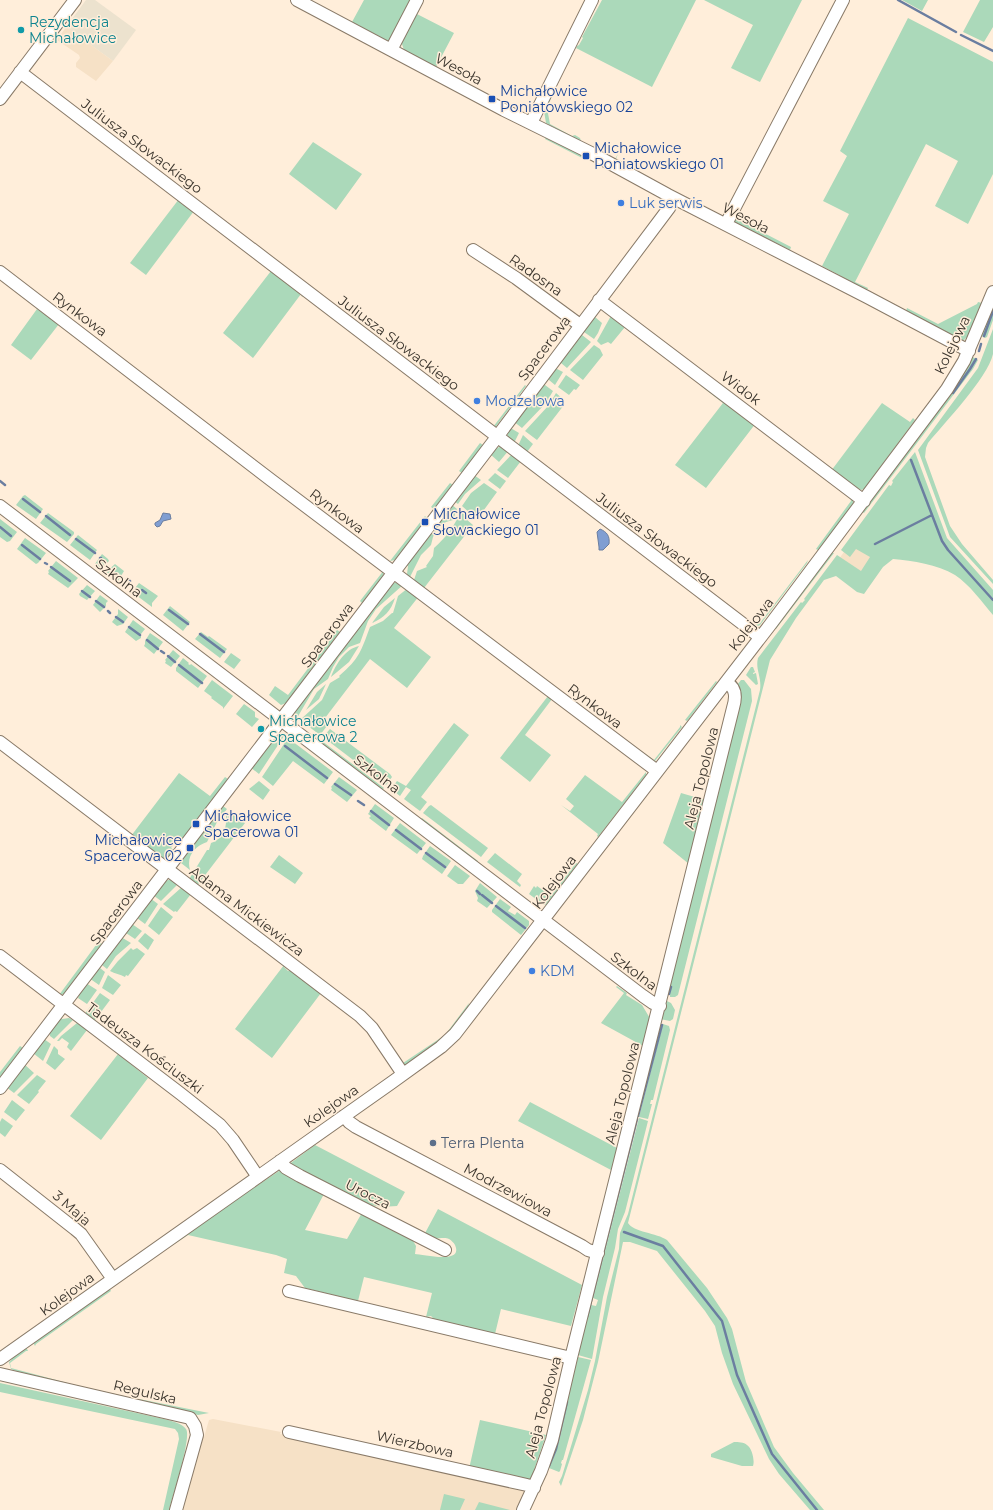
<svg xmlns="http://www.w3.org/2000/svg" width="993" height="1510" font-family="Montserrat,sans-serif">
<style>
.commercial{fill:#ece2ce}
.built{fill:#f6e1c6}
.green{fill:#abd9ba}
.water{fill:#809ed2;stroke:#6b7ea0}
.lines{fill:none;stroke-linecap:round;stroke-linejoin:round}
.stream{stroke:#6b7ea0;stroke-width:2.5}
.minor-casing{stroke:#897a68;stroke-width:14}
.minor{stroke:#fff;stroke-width:12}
.culture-dot{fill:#0f9aa8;stroke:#ffeeda;stroke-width:1.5}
.transit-dot{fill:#1a4fb4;stroke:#ffeeda;stroke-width:1.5}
.shop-dot{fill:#3f7fe0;stroke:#ffeeda;stroke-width:1.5}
.service-dot{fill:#5c6f8a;stroke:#ffeeda;stroke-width:1.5}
.labels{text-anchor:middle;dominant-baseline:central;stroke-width:3;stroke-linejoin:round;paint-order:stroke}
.culture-label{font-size:14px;fill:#0d838f;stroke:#ffeeda;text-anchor:start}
.street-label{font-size:14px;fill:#3b352d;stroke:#ffeeda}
.transit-label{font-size:14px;fill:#164399;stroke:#ffeeda;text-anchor:start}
.shop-label{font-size:14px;fill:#366cbe;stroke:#ffeeda;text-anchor:start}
.service-label{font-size:14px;fill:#4e5e75;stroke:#ffeeda;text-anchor:start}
</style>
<rect width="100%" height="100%" fill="#ffeeda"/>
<!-- commercial -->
<path class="commercial" d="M86,0H95L136,30L113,61L66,27Z"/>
<!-- built -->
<path class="built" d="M66,27L113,61L96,81L76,67V63L80,58L79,55L57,40Z
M854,538L887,558L863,592L831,570Z
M213,1419L281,1432L280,1434L526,1490L517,1510H182L202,1436L204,1437L209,1420Z"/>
<!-- green -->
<path class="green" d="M364,0H413L392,43L352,22Z
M602,0H696L652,87L576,48L577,46L579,45L583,38L582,37Z
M704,0H802L760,82L731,68L753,25Z
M902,0H928L922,11Z
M980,0H993V27L984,42L963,32Z
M415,13L454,33L436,67L404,50L401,41Z
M908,18L993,62V174L968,224L935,206L958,161L926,144L855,282L868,288L867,290L822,266L849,214L823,201L847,156L840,151Z
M560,77L547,108L550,124L572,136L575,135L580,138L581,141L615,159L618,154L615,161L558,133L559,130L546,123L544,111Z
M546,137L586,157V160L545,139Z
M313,142L362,174L336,210L289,174Z
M179,199C180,203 182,205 186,206L188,204L194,211L146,275L130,263Z
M735,218L791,247L790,250L733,221Z
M250,255L284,278V281L304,295L302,297L301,294L253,358L223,333L271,271Z
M978,302L982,303L969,335L963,341L906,311L907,308L938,324L977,304Z
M993,302V320L987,337L985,338L980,335Z
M37,309L59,324L31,360L11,345Z
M612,314L664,354L663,356L625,327L611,344L608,342L601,345L597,341Z
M595,317L602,323L598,333L594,339L584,332L583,328Z
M993,329C993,337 993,347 993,354C987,379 945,422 928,443L926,448L925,457L950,526L962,544L993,580V584L950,537L918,450L978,368Z
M578,335H582L591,342L567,368L561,363L560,359Z
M594,345L600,349L603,355L583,380L570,370Z
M971,356L978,360L973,369L864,513L861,511Z
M555,368L563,372L555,385L549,380L547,376Z
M566,375L580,385L576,390L574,389L569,395L558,387Z
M704,383L756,423L706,488L675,465L723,403L701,386Z
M541,384L545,385L553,391L546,403L522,428L513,421Z
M525,385L526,386L494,429L493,427Z
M556,393L564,400L562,403L564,405L537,440L525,431L549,405Z
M882,403L910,422L913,418L915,420L864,489L861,490L858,488L857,491L831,471Z
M509,427L519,433L513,445C507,438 506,435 509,427Z
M523,435L533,444L527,452L564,481L517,448Z
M480,443L483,445L462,473L459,471Z
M499,447H503L509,450L499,462L490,454Z
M915,452L947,538L993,590V615C982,602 970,585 955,575C937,564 913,561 893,559L883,567L864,594L857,592L836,576L824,580L796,618L770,660L628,1223C633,1232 657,1233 667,1240L707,1288L727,1318L732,1329L746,1382L774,1447L793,1473L824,1510H810L779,1474L769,1459L733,1384L722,1353L715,1326L705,1311L657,1251L630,1242H623L598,1362L583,1420L561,1486L559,1482L562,1476L588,1390L595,1361L607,1297L619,1249L620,1233L628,1214L760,690C762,677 755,669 758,658L801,602L802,603L805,600L804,599L837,555L861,571L870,557L856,549L850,557L841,550L889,485L891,486L893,482L892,481Z
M513,453L521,461L508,478L497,470Z
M495,473L506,481L500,489L488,480Z
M474,475L481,480L465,494L458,504L454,501Z
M450,483L453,485L434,509L431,507Z
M484,483L497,492L481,514L478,513L471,514L462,506L471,493Z
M25,495L43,509L36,519L16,505L23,496Z
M850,497L853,500V505L818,550L816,549L851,501Z
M451,504L457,509L453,520L446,522L437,528L433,537L431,545L421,555L410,577L407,574L408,566L406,565Z
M460,511L465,515L466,519L473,525L424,588L414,580L417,571L427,567L426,566L433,556L434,548C446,537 455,527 460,511Z
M48,513L74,532V534L67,542L40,523Z
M425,516L427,518L395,560L390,561Z
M0,519L17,532L10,541L7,542L0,537Z
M78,535L97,550L90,560L70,545Z
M25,538L46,553L38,563L36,564L17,549Z
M832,553H834L776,629H774L828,554Z
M102,554L108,559L109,561L101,569L95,564Z
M808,560L807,563L760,625L756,627L747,624L749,621L753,624L760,623Z
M56,561L78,578L68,588L48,574L49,572L48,571Z
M115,564L124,571L118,581L106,572Z
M384,570L383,576L362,603L360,601Z
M397,582L404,584L376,609L368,621L360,643L349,647L339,657L333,667L328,679L314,689L297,718L292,714L392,584Z
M139,583L158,596L152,603V607L132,592Z
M87,585L95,591L87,600L80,596L79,594Z
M408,588L419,596L394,628L431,657L407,688L370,659L322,722L327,726L320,735L300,720L322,700L330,683L340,677L339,676C360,658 361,651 370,627L383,621L392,613H393L398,596Z
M100,595L108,601L106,603V606L100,612L93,605Z
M395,598C391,611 384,618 372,623L384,607Z
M170,606L190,622L183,631L163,615Z
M118,609L128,617L123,624L117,626L112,622L118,614Z
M133,620L145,629L141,634V638L136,641L125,632Z
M337,630L340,632L286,703L281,705L269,695L275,686L288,695Z
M201,632L208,637L209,636L227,649L220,658L195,639Z
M150,633L163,642L154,654L144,646L145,644V641Z
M359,646L349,662L331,677C336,664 345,649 359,646Z
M173,650L180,656L171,667L165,663L166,661L165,660Z
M231,653L241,660L234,669L224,662Z
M183,658L189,663L188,664L190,665L191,664L207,676L198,688L176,671V668Z
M751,667H753L755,672L753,673V674L756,673L758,684L756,685L746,675Z
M212,680L233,696L223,709V707L211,698L212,697L204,691Z
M741,680H744L751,689L752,701L678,995L675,997H670V995L666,994L737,685Z
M716,681L717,682L687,721L685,720Z
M326,684L319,699L306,710L317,692Z
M548,696L552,699L525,735L551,755L530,782L500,758Z
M244,704L255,712V717L259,719L252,727L236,714Z
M454,723L469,735L421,797L427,802L420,811L404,799L411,790L406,787L400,796L391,789L397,781L406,786Z
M680,725L682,727L655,761L652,762L629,744L630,743L654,760L680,727Z
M330,729L390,774L392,777L386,785L323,737Z
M278,733L284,736L259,774L250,767Z
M288,738L333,772L324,784L293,761L273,786L262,777Z
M322,741L384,788L382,790L321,743Z
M646,772V775L598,837L597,836L598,834L561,805L570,811L574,806L566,799L585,775L622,802Z
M179,773L210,796L225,777L228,779L213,801L177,845L174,844L171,848L174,850L166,860L162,859L131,836Z
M339,777L357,790L347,802L331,790L332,788L331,787Z
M259,781L270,790L263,800L249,789Z
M681,793L705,800L689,864L663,843Z
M375,804L394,818L386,831L369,818L371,816L368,814Z
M431,805L488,848L481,857L423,813L429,806Z
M223,806L227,809L217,822L207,842C195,846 186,856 190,870L181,863L182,861L180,859Z
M230,812L245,823L196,887L188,881L207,850H209L211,843C223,839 227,828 226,816Z
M422,818L478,861L476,863L420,820Z
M400,823L426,843L417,854L391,835Z
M430,846L451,861L442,874L422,859L423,856Z
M495,853L522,874L517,881L521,885L520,887L487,862Z
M279,855L303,873L295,884L270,867Z
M576,863L578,864L547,905H544L529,894L534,886L536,888L537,886L551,896Z
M455,865L470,876L463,884H458L447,876Z
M172,879L178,884L161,901L153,895L165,881Z
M480,883L497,897L487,908L477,901L478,898L475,891Z
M182,887L191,894L177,912L175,911L174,912L163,904Z
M150,898L158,904L145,924L137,918Z
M500,899L511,907L508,911L515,915L517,912L529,921V925L521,935L492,912V910Z
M161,907L173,917L159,935L148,926Z
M132,924L142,931L135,939L126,933V930Z
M145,933L154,940L148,950L138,941Z
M121,937L131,943L116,956L107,969L102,965L101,962Z
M99,941L102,944L64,994L59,995Z
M131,948L133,950L137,948L145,954L128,976L126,975L125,977C120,974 115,974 110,971L118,961Z
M284,965V967L288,971L291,970L321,993L272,1058L235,1029Z
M97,968H100L105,972L99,985L89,978Z
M108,975L121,985L113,995L102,988Z
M86,983L97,990L87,1004L78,998L79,996L77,994Z
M617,986L627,993L626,995L642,1005L651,1020L643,1046L601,1023L624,993L616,987Z
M100,993L110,1000L95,1020L105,1028L84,1015Z
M665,1000L671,1003L675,1010L673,1019L670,1021L660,1019Z
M469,1003L467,1010L453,1031L404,1067L403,1063L445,1035Z
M61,1017L62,1019L69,1018L73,1020L54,1039L50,1036L49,1031Z
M77,1023L87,1030L71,1051L67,1047L69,1043L62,1038L59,1041H57L61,1036Z
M663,1024L669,1026L670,1030L653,1100H651L650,1104H652L648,1119L639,1117Z
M44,1039L51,1044L43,1061L33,1053Z
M20,1046L23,1048L0,1077V1072Z
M54,1046L58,1050V1054L65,1059L55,1070L46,1063Z
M118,1054L148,1078L101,1140L70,1116Z
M24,1064L34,1073L14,1093L6,1087Z
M37,1075L46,1081L38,1091L39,1092L29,1104L17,1095Z
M12,1100L25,1110L16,1121L4,1112Z
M530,1102L617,1148L611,1170L518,1121Z
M2,1118L13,1126L5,1137L0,1133V1122Z
M639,1118L648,1121L625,1212L618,1229L615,1248L603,1297L592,1359L578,1355L591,1305L596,1306L598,1300L593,1298Z
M315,1145L405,1192L397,1206L381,1207L357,1202L288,1165Z
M282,1169L325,1192L305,1230L347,1239L363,1211L412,1239L416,1246L415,1254C422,1254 464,1265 455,1245C454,1243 451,1240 449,1239C445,1237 440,1239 436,1238C432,1238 428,1236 424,1235L438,1209L582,1285L571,1326L501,1309L495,1334L434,1319L431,1316L426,1317L432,1293L364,1277L358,1301L305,1288L296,1276L284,1273L287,1259L276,1255L188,1235L173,1245L172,1243L202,1223H203L233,1201H234Z
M109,1288L111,1291L36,1344L35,1346L33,1342Z
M26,1347L28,1351H26L10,1363L11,1368L75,1385L124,1396L123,1399L15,1374L16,1371L11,1369L9,1362L12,1359L10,1357Z
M578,1357L591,1360L563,1460H562L561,1463L562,1464L560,1471L559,1472L549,1468C560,1445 564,1421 568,1396C571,1383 575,1370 578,1357Z
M0,1383L164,1419C171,1421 182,1423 186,1429C192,1437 172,1498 169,1510H163L179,1439L178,1433L175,1429L0,1392Z
M129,1397L209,1413L198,1415L188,1412L128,1400Z
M480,1420L546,1435L531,1479L524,1481L469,1469Z
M734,1442C738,1442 744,1442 747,1445C752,1448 755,1461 753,1466H742L711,1457V1454Z
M444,1494L465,1499L460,1510H440Z
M479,1502L510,1510H475Z"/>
<!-- water -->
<path class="water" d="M163,513L170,514L171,519L163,521L160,526L157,527L155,525V523L160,520Z
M600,529C607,532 610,536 609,544L603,550H599V547L597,532Z"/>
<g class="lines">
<!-- stream -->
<path class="stream" d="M898,0L956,32
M961,35L993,51
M984,336L993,311
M979,351L981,344
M953,393L970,369L976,359
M911,460L942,541L948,550L993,600
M0,481L5,485
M23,499L40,512
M46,516L70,535
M0,527L11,536
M76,539L95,553
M875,544L932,515
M22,545L40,559
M100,558H101
M45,563L47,564
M51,567L70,581
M127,579L130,581
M142,590L146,593
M82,591L90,597
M96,601L104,607
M169,610L188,624
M108,611L110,613
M116,617L123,622
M129,627L140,635
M200,634L224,652
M147,640L158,649
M161,651L164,653
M168,656L175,662
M179,665L202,683
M285,746L327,778
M335,784L351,795
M358,801L364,805
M371,811L389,825
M396,830L421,849
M426,853L445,867
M477,891L480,894
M482,895L492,903
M496,906L525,928
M669,994L671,987
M638,1116L662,1025
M624,1232L663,1246L718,1316L722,1321L737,1375L772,1454L817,1510
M587,1317L637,1119
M549,1466L556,1449L567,1402"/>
<defs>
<path id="minor" d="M297,0L504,110L593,154L668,195L867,297L969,351
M391,50L417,0
M20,72L760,637
M0,99L75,0
M531,123L592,0
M726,224L843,0
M473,250L516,278L580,325
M0,272L271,480L657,771
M599,300L864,501
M0,506L643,996L653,1003L660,1006
M0,742L360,1016L372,1028L403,1074
M0,956L181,1094L220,1125L233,1140L258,1177
M0,1088L497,437L669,208L674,198
M344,1116L349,1122L356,1127L582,1246L588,1250L598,1253
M280,1161L286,1168L300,1176L445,1250
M0,1170L75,1229L81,1234L113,1279
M289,1291L571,1358
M0,1359L391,1083L441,1047L455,1034L770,625L947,389L964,361L993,292
M0,1374L190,1418L195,1426L197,1435L176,1510
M289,1432L527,1485L534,1488
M523,1510L541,1471L552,1440L571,1358L733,708C736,698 737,688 726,682"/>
</defs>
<!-- minor casing -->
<use href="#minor" class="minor-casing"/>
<!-- minor -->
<use href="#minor" class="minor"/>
</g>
<!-- markers -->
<g class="culture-dot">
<circle cx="21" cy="30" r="4"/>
<circle cx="261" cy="729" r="4"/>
</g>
<g class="transit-dot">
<rect x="488" y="95" width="8" height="8" rx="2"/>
<rect x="582" y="152" width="8" height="8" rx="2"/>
<rect x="421" y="518" width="8" height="8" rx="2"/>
<rect x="192" y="820" width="8" height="8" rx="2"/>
<rect x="186" y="844" width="8" height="8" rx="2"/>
</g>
<g class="shop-dot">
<circle cx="621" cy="203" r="4"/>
<circle cx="477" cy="401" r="4"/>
<circle cx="532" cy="971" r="4"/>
</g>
<circle class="service-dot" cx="433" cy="1143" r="4"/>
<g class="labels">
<!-- culture labels -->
<g class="culture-label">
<text x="29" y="22">Rezydencja<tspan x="29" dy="16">Michałowice</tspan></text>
<text x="269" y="721">Michałowice<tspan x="269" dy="16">Spacerowa 2</tspan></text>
</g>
<!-- street labels -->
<g class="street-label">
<text transform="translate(459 69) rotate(28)">Wesoła</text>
<text transform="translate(142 146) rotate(37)">Juliusza Słowackiego</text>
<text transform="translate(746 218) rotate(27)">Wesoła</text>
<text transform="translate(536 275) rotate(35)">Radosna</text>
<text transform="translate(80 314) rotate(37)">Rynkowa</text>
<text transform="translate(399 343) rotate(37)">Juliusza Słowackiego</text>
<text transform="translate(952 345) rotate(-64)">Kolejowa</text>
<text transform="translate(544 348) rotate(-53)">Spacerowa</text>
<text transform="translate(741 388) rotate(37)">Widok</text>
<text transform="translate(337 511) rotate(37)">Rynkowa</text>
<text transform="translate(657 540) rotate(37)">Juliusza Słowackiego</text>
<text transform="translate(119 578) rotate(37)">Szkolna</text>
<text transform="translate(751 624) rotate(-52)">Kolejowa</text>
<text transform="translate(327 635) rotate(-53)">Spacerowa</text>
<text transform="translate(595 706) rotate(37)">Rynkowa</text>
<text transform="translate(377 774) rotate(37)">Szkolna</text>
<text transform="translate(701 778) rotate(-76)">Aleja Topolowa</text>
<text transform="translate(554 882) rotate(-53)">Kolejowa</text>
<text transform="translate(247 911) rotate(37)">Adama Mickiewicza</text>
<text transform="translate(116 912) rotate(-53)">Spacerowa</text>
<text transform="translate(634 971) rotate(37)">Szkolna</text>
<text transform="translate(145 1048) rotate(37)">Tadeusza Kościuszki</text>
<text transform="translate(622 1093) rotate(-76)">Aleja Topolowa</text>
<text transform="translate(331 1106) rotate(-35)">Kolejowa</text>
<text transform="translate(508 1190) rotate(28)">Modrzewiowa</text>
<text transform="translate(368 1194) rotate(27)">Urocza</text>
<text transform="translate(72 1208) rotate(41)">3 Maja</text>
<text transform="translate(67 1294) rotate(-36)">Kolejowa</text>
<text transform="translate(145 1392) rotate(13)">Regulska</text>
<text transform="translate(543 1407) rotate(-75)">Aleja Topolowa</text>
<text transform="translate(415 1444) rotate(13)">Wierzbowa</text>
</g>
<!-- transit labels -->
<g class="transit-label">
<text x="500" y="91">Michałowice<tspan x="500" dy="16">Poniatowskiego 02</tspan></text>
<text x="594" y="148">Michałowice<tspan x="594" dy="16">Poniatowskiego 01</tspan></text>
<text x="433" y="514">Michałowice<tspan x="433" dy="16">Słowackiego 01</tspan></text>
<text x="204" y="816">Michałowice<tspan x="204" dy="16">Spacerowa 01</tspan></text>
<text x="182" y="840" text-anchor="end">Michałowice<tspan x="182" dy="16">Spacerowa 02</tspan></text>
</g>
<!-- shop labels -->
<g class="shop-label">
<text x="629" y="203">Luk serwis</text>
<text x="485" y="401">Modzelowa</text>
<text x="540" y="971">KDM</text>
</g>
<!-- service labels -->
<g class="service-label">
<text x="441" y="1143">Terra Plenta</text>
</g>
</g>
</svg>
